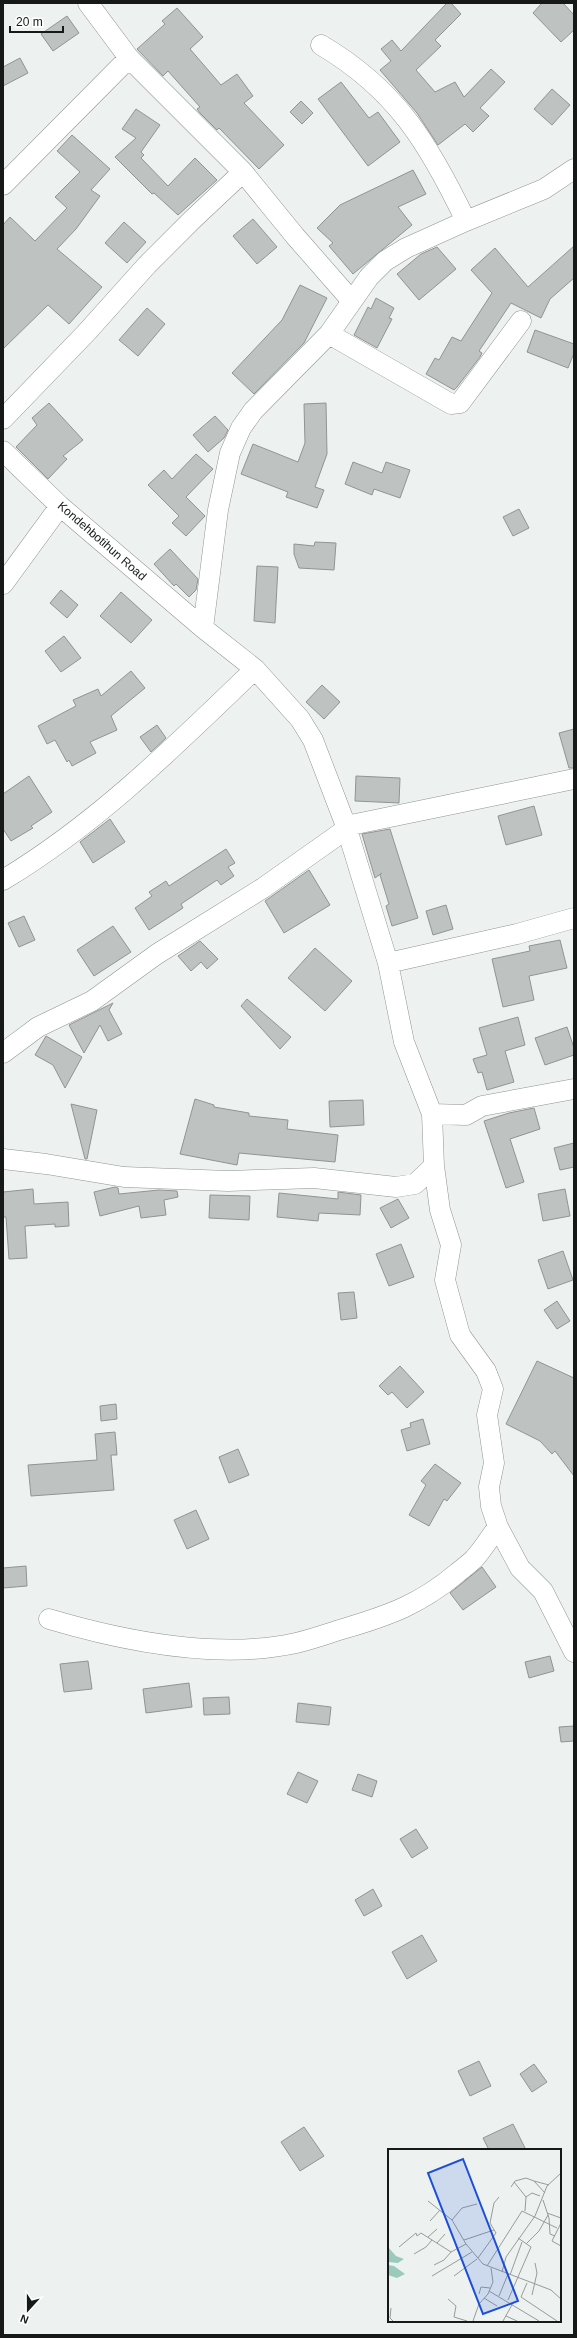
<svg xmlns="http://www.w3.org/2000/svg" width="577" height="2338" font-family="Helvetica,sans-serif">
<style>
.building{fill:#bec3c1;stroke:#909593}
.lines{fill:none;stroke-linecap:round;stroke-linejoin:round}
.minor-casing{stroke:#8f9492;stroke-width:21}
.minor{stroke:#fff;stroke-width:20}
.labels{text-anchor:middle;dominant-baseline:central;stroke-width:3.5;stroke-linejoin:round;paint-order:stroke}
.street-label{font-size:12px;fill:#171918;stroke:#fdfffe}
.inset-road{fill:none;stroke:#979b9a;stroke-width:1}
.view{fill:#1d4ed8;fill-opacity:0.15;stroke:#1d4ed8;stroke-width:2}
.inset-edge{fill:none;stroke:#171918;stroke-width:2}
</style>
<rect width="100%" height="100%" fill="#edf2f1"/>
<!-- building -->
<path class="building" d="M447,3H451L461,14L435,40L441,46L416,70L435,92L455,82L464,97L491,69L505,82L480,108L489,116L473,132L465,124L438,145L417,113L380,70L391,61L381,49L392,40L401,51Z
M542,3H563L574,15V30L561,42L533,13Z
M177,8L203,37L190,49L221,85L237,74L253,96L244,103L284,145L259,169L219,128L217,130L200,113L197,109L200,107L168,71L163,76L137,49L165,24L162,21Z
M67,16L79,33L53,51L41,34Z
M20,58L28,73L3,86V67Z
M341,82L369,118L378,112L400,142L368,166L318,99Z
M552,89L570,105L552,125L534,109Z
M301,101L313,113L302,124L290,112Z
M136,109L160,125L141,152L144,155L141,158L168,186L195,158L217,180L178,215L154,193L152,194L115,157L136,138L122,129Z
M72,135L110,169L91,190L100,196L76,229L57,249L102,287L69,324L48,305L3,349V225L10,217L35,241L67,208L55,197L80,172L57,151Z
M413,170L426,194L398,207L412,225L353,274L329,246L333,243L317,228L340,205Z
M253,219L277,247L257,264L233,236Z
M124,222L146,242L127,263L105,243Z
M574,246V278L550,299L541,318L511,303L479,351L482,353L480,357L457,387L454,390L426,374L435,358L439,360L452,337L461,341L492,293L471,270L495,248L528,287Z
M437,247L456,269L419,300L397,274L421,254Z
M300,285L327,298L304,343L254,394L232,373L282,320Z
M376,298L394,308L389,318L392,319L377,348L354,335L368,307L371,309Z
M147,308L165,324L138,356L119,340Z
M535,330L574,344V353L568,368L527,352Z
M49,403L83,440L63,456L67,459L48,479L16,447L37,425L32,418Z
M326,403L327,454L315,487L324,490L317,508L286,497L288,492L241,474L253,444L298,462L305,443L304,404Z
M215,416L228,430L224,438L208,452L193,435Z
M196,454L213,469L186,497L205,516L186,536L172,523L179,516L148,485L164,470L172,479Z
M353,462L382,473L386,462L410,470L400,498L374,489L372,495L345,484Z
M519,509L529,528L513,536L503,517Z
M315,542L336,543L334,570L299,568L294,554V544L314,546Z
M170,549L198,579L196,590L189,597L176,584L174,586L154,564Z
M257,566L278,567L275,623L254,621Z
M61,590L78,605L67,618L50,603Z
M121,592L152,620L131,643L100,616Z
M64,636L81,658L61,672L45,651Z
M131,671L145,688L111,716L117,730L90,742L96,753L72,766L69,760L67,762L55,740L47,744L38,726L76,706L73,700L98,689L101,696Z
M322,685L340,702L324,719L306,702Z
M157,725L166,738L151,752L140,737Z
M574,729V768H569L559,733Z
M29,776L52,812L31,826L33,828L11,841L3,829V794Z
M356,776L400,778L399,803L355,801Z
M534,806L542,835L506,845L498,816Z
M110,819L125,842L93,863L80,842Z
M390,829L418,918L392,926L386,906L389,904L380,875L382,873L375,878L362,834Z
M226,849L235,863L228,867L234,876L221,885L217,880L181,904L183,908L149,930L135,908L152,896L149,892L166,881L169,886Z
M309,870L330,905L284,933L265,901Z
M446,905L453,929L433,935L426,911Z
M24,916L35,940L19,947L8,923Z
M113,926L131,952L94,976L77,950Z
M560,940L567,968L529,976L534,1000L503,1007L492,959L530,951L529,946Z
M200,941L218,959L207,969L201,962L191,971L178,956Z
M315,948L352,981L325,1011L288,978Z
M247,999L291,1037L280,1049L241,1006Z
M113,1003L109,1010L122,1034L108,1041L100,1025L84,1053L69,1025Z
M518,1017L525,1045L505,1051L514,1082L487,1090L482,1072L478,1073L473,1059L487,1055L479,1028Z
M567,1027L574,1048V1055L545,1065L535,1038Z
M46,1036L82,1057L65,1088L53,1065L35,1055Z
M195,1099L214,1105V1107L249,1113V1116L288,1120L287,1129L338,1135L335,1162L239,1153L237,1165L180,1154Z
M363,1100L364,1125L330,1127L329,1101Z
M71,1104L97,1110L87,1159H85Z
M534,1108L540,1129L510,1139L524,1182L506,1188L484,1121L509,1113Z
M574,1143V1167L560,1170L554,1148Z
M115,1187L118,1188L119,1194L159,1190L177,1191L178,1197L164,1200L166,1215L141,1218L139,1206L100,1216L94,1192Z
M33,1189L34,1204L68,1202L69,1226L55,1227V1224L25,1226L27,1258L9,1259L6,1217H3V1192Z
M565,1189L570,1216L543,1221L538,1194Z
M338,1192L361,1195L360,1215L319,1213L318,1221L277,1217L279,1193L338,1199Z
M210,1195L250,1196L249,1220L209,1218Z
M398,1199L409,1218L391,1228L380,1208Z
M401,1244L414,1277L389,1286L376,1254Z
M563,1251L573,1280L548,1289L538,1260Z
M354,1292L357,1318L341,1320L338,1293Z
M557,1301L570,1321L557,1329L544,1310Z
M537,1361L574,1378V1476L555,1451L552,1454L540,1441L506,1424Z
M400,1366L424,1392L407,1408L392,1392L388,1395L379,1386Z
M116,1404L117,1419L101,1421L100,1406Z
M423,1419L430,1444L407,1451L401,1430L411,1427L410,1423Z
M115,1432L117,1455H111L114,1490L31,1496L28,1465L97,1460L95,1434Z
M238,1449L249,1475L229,1483L219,1457Z
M435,1464L461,1483L447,1501L444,1499L429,1526L409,1515L426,1485L421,1481Z
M196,1510L209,1539L187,1549L174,1520Z
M26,1566L27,1586L3,1588V1568Z
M482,1567L496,1587L463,1610L450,1593Z
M550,1656L554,1671L529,1678L525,1662Z
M88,1661L92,1689L64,1692L60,1664Z
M189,1683L192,1707L146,1713L143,1689Z
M229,1697L230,1714L204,1715L203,1698Z
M298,1703L331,1707L329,1725L296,1722Z
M574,1726V1741L561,1742L559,1727Z
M298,1772L318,1781L307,1803L287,1794Z
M358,1774L377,1781L372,1797L352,1790Z
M416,1829L428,1848L412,1858L400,1839Z
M373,1889L382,1906L364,1916L355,1900Z
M422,1935L437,1961L407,1979L392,1952Z
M479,2061L491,2086L470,2096L458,2071Z
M534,2064L547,2082L532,2092L520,2074Z
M513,2124L526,2150H489L483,2138Z
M304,2127L324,2156L300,2171L281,2142Z"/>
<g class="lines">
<defs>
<path id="minor" d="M88,3L129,58L243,172L295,236L351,300
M321,45C396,89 429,144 466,221
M3,185L129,58
M329,334L451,404L460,403L521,321
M3,419L86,333L147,265L192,220L243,172
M3,451L60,506L203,628L255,669L300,719L313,740L346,826L388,963L404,1042L432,1114L434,1166L440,1210L451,1245L445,1280L460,1335L486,1371L493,1389L487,1415L494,1463L489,1487L491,1506L498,1527L520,1568L543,1591L574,1652
M3,584L60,506
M203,628L218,510L230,453L241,428L253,411L329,334L369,277L385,261L406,248L466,221L544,189L574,169
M346,826L574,779
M3,880C98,823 176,745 255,669
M388,963L517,934L574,918
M3,1053L38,1027L92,1001L157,954L263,888L345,830
M432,1114L466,1115L482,1106L574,1089
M3,1159L46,1164L124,1177L228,1181L314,1178L396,1187L415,1184L434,1166
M49,1619C123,1641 219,1660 296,1643C313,1639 329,1633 346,1628C390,1615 420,1604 456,1574C462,1569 469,1564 474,1559C483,1549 490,1537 498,1527"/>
</defs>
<!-- minor casing -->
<use href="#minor" class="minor-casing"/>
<!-- minor -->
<use href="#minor" class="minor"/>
</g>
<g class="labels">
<!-- street labels -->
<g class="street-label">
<text transform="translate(102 541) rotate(41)">Kondehbotihun Road</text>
</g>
</g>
<!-- overview -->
<g transform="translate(388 2149)">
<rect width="173" height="173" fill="#edf2f1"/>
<path d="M0,98L8,107L16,110L10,114L0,113ZM0,116L6,117L17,125L9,129L0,126Z" fill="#99cabc"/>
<path class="inset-road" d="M146,32L161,36M126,33L138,48M123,38L127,32L138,29L146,32L157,44M155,51L161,69L162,85L167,87M40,52L64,71L78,95L95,115L163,141L173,150M137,62L138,48L144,44L152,47M159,64L173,69M64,71L74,59L89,55M42,72L52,61M173,74L164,92L173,97M40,88L49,80M76,91L106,81M49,94L57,85M138,95L151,82L160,66M11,98L28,84L29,87L33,84L63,103L78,95M26,105L38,98L44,91M90,109L108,84L102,74L106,54L111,48M46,116L56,111L63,103M99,117L134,62L169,79M114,123L118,108L147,67L159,37L173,24M122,126L134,93M44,127L84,103M66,127L89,110M139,134L133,148L169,172M101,142L151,172M91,145L93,138L102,139M144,146L149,124L147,114M111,147L120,125M96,149L109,157M60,150L68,157L66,168L79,172M120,151L143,98L130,89M3,159L2,169L5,172M118,167L129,172M85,172L91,155L100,145L105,133L103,119M115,172L125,154"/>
<path class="view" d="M75,10L130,152L95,165L40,24Z"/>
<rect width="173" height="173" class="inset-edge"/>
</g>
<!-- border -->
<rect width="577" height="2338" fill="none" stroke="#171918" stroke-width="8"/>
<!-- north arrow -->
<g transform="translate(28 2310) rotate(201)" stroke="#fdfffe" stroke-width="3" paint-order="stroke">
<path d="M0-3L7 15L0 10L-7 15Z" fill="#171918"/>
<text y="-6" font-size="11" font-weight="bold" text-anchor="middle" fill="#171918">N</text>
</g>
<!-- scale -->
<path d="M10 26v6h53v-6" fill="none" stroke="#171918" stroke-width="2"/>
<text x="16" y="26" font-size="12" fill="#171918" stroke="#fdfffe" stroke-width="3" paint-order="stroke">20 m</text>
</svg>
